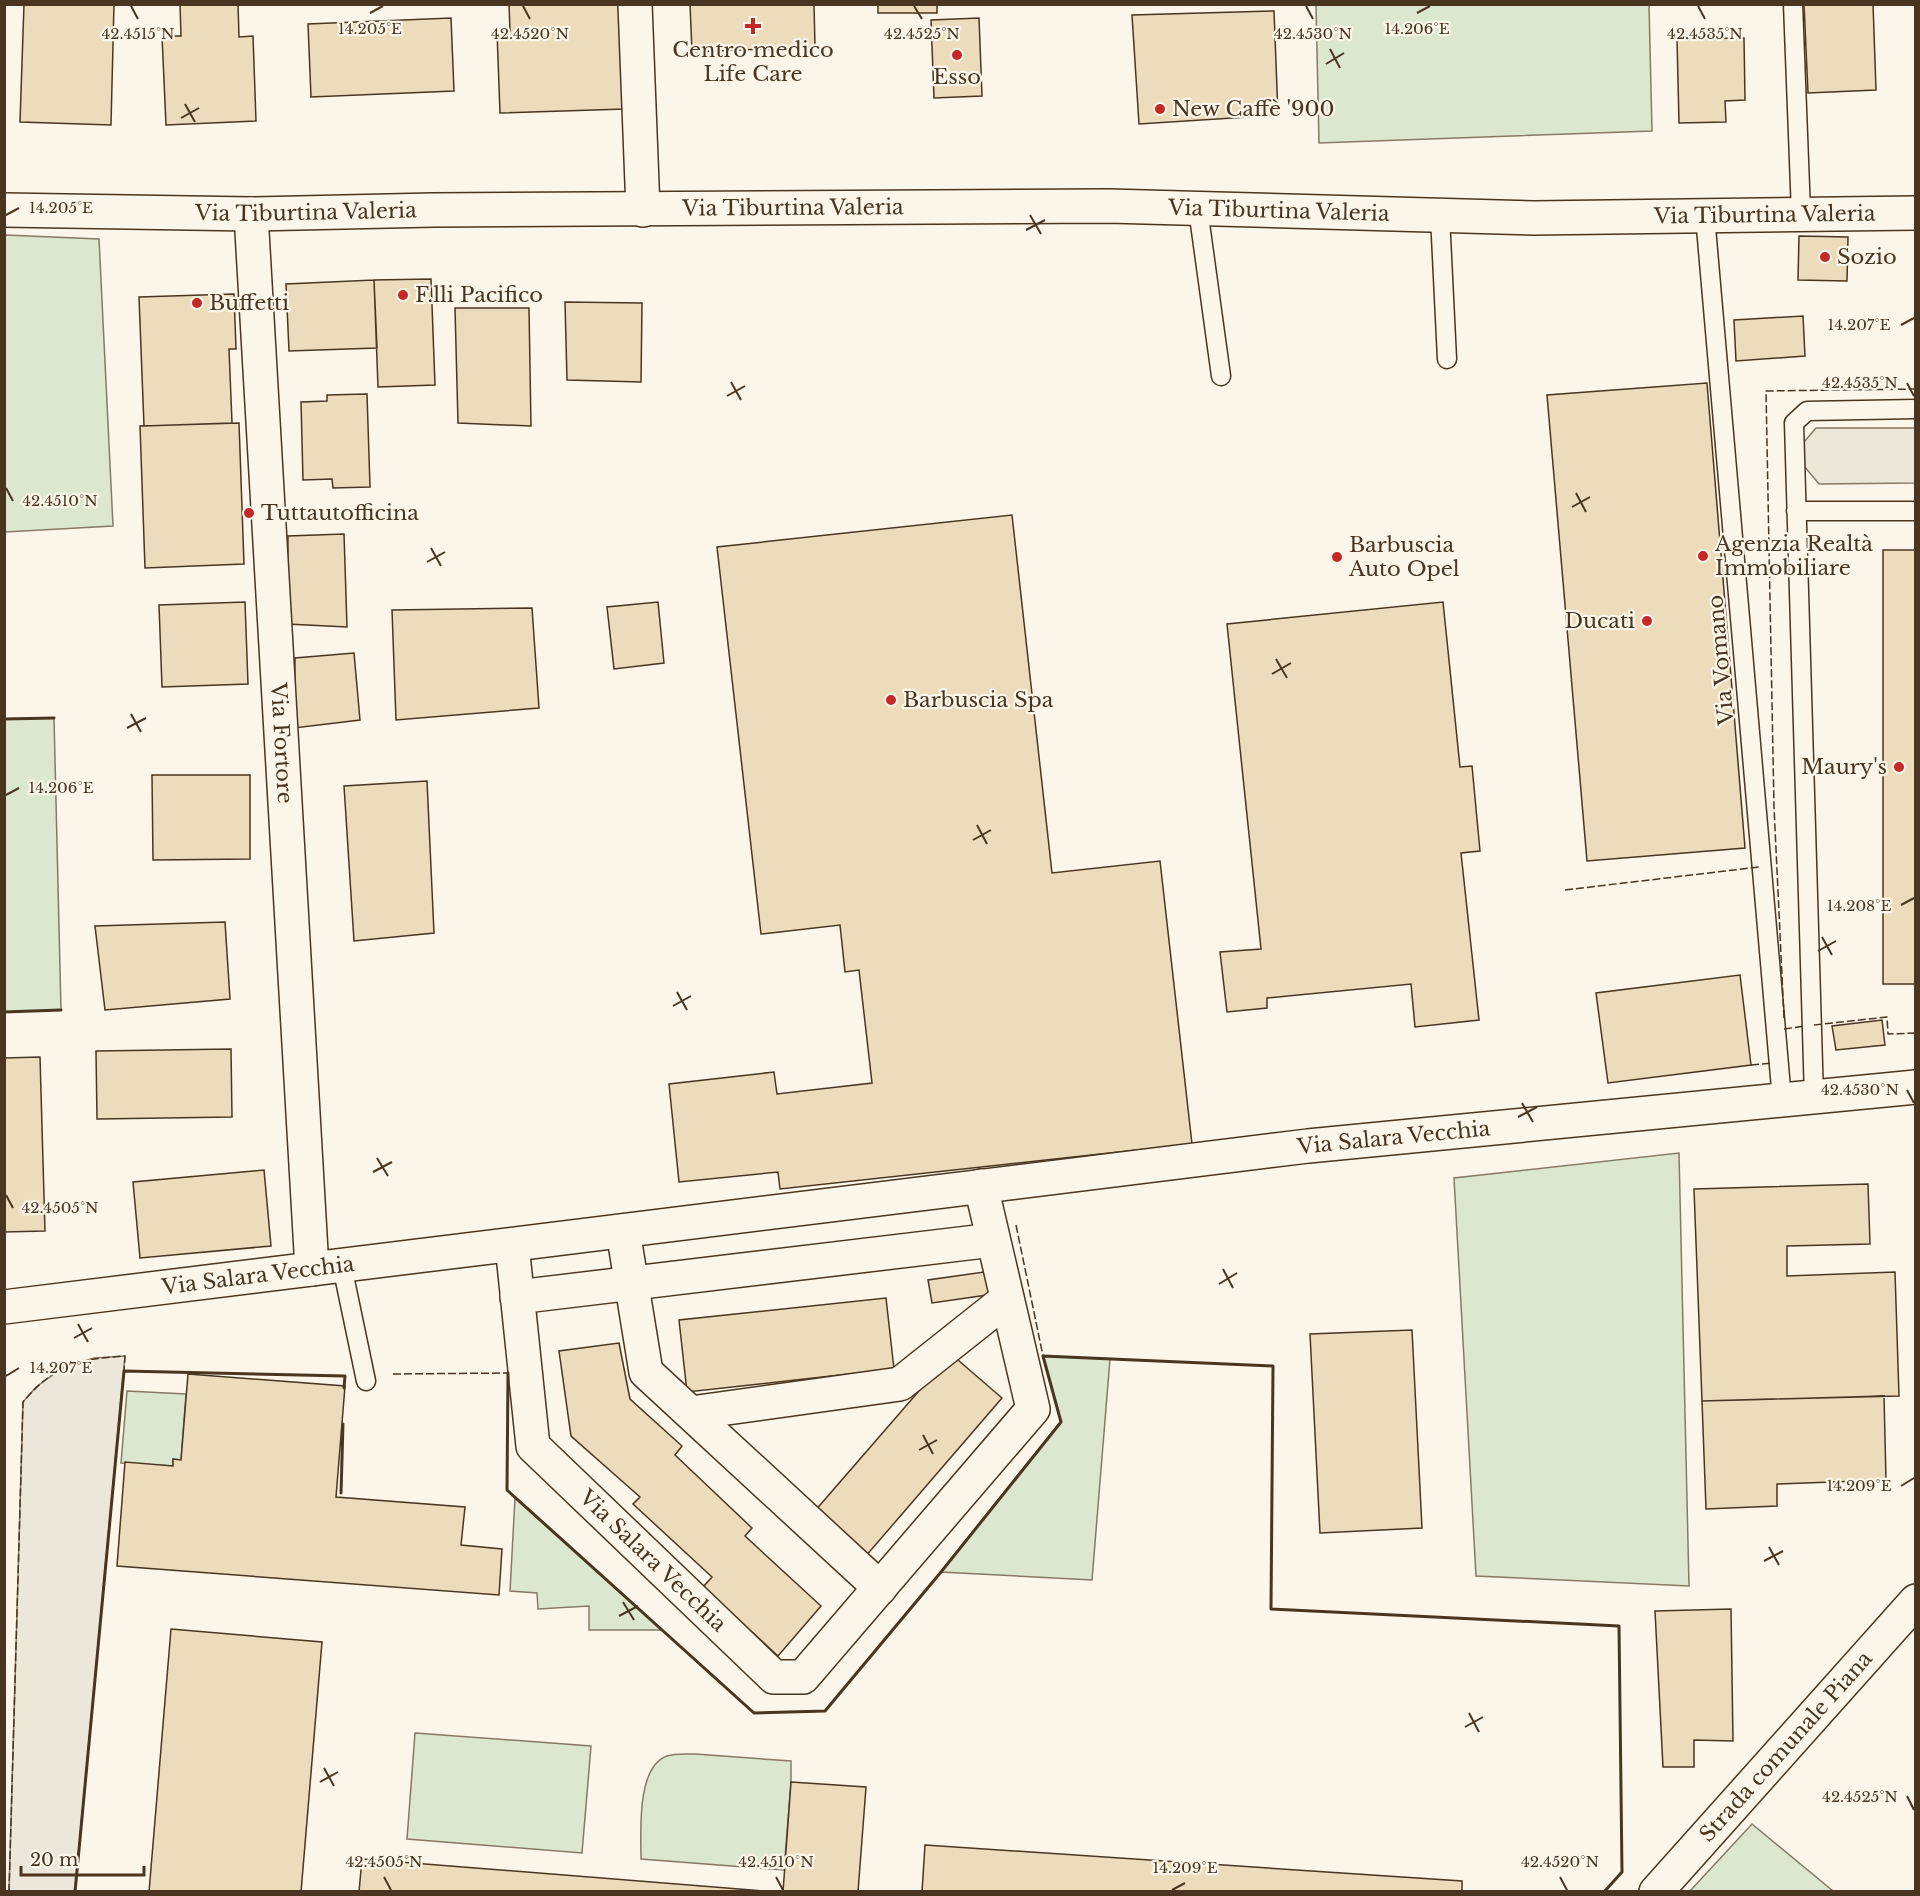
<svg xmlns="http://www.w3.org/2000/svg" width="1920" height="1896" font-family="'Libre Baskerville',serif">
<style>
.green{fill:#dce7d0;stroke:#887966;stroke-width:1.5}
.parking{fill:#ede7d9;stroke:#887966;stroke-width:1.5}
.building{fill:#ecdcbc;stroke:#4a3520;stroke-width:1.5}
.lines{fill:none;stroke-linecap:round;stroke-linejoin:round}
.service-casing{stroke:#4a3520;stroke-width:21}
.minor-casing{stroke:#4a3520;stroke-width:36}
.tertiary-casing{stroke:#4a3520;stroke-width:36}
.primary-casing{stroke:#4a3520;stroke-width:36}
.service{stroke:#fbf6e9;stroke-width:18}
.minor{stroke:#fbf6e9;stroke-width:33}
.tertiary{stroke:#fbf6e9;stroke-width:33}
.primary{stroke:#fbf6e9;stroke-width:33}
.fence{stroke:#4a3520;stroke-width:1.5;stroke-dasharray:8 3;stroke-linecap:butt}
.wall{stroke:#4a3520;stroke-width:3}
.ticks{fill:none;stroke:#4a3520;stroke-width:2}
.poi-dot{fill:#c62828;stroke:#fbf6e9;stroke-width:2}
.labels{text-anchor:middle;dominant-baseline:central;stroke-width:4.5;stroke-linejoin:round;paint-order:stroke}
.poi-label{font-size:21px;fill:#4a3520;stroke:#fbf6e9;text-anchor:start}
.street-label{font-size:21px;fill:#4a3520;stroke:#fbf6e9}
.ticks-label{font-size:15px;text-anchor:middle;fill:#4a3520;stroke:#fbf6e9;stroke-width:4.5;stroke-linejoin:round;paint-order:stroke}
</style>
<rect width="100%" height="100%" fill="#fbf6e9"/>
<!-- green -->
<path class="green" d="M1316,5H1649L1652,131L1319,143Z
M5,235L99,239L113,526L5,532Z
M54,718L61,1010L5,1012V719Z
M1679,1153L1689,1586L1476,1576L1454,1178Z
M1043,1356L1110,1359L1092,1580L941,1572L1061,1422Z
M127,1391L186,1394L181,1460L173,1459V1466L121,1463Z
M515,1498L662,1630H589V1606L538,1609L537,1593L510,1591Z
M415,1733L591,1746L582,1853L407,1839Z
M695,1754L791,1761V1782L784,1870L641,1859C641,1833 636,1767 667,1756C675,1753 687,1754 695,1754Z
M1752,1824L1833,1891H1690Z"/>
<!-- parking -->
<path class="parking" d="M1816,428H1915V483L1819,484L1804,466V442Z
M125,1356L75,1891H9L23,1402L36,1387L64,1367L94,1358Z"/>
<!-- building -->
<path class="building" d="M24,4H114L111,125L20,122Z
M180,4H238L239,37L253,36L256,121L166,125L162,36H181Z
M509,4H622L625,109L500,113L497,32L510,31Z
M690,4H814L815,47L692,52Z
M878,4H937V13H878Z
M1804,4H1873L1876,90L1808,93Z
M1274,11L1278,115L1139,124L1132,15Z
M451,18L454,91L311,97L308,24Z
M979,18L982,96L934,98L931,20Z
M1744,38L1745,100L1725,101L1726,122L1679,123L1677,39Z
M1799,236L1848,237L1847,281L1798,280Z
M431,279L435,385L378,387L374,280Z
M374,280L377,348L289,351L286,284Z
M234,294L236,349H229L232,423L144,426L139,297Z
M565,302L642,303L641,382L567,380Z
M455,308H529L531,426L458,423Z
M1803,316L1805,356L1736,361L1734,320Z
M1707,383L1745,848L1587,861L1547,395Z
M367,394L370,487L333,488L332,479L303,480L301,402L327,401V395Z
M239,423L244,564L145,568L140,426Z
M1012,515L1052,873L1160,861L1192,1144L780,1189L778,1172L679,1182L669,1084L774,1072L777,1094L872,1083L859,970L845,972L840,925L761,934L717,547Z
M344,534L347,627L287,624L288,536Z
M1883,550H1916V984H1883Z
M245,602L248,684L162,687L159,605Z
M658,602L664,663L614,669L607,607Z
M1443,602L1460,767L1472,766L1480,851L1461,853L1479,1020L1415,1027L1411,984L1267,998V1008L1227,1012L1220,952L1261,949L1227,624Z
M532,608L539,708L396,720L392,610Z
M354,653L360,720L294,728L295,658Z
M152,775H250V859L153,860Z
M427,781L434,933L354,941L344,786Z
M225,922L230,999L105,1010L95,926Z
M1740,975L1751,1065L1608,1083L1596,993Z
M1882,1020L1885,1045L1836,1050L1832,1026Z
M231,1049L232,1117L97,1119L96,1051Z
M40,1057L45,1231L4,1232V1058Z
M264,1170L271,1246L140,1258L133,1182Z
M1868,1184L1870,1244L1787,1246V1276L1895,1272L1899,1396L1702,1401L1694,1189Z
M991,1271L994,1294L932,1303L928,1280Z
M886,1298L894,1369L687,1392L679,1320Z
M1412,1330L1422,1528L1320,1533L1310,1334Z
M619,1343L630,1399L682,1446L675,1455L752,1528L745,1536L821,1606L778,1656L703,1587L712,1577L633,1504L640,1497L571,1436L559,1351Z
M951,1354L1002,1398L865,1557L814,1512Z
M188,1374L345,1386L336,1497L465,1507L461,1545L502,1549L499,1595L117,1566L125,1462L173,1466V1459L181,1460Z
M1884,1396L1886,1480L1777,1484V1506L1706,1509L1702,1401Z
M1731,1609L1733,1741L1694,1740V1767H1663L1655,1611Z
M171,1629L322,1642L301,1892H149Z
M791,1782L866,1787L858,1892H783Z
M925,1845L1462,1881V1892H922Z
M362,1859L777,1892H359Z"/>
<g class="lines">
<defs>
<path id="service" d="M1793,4L1801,213
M1198,209L1221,376
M1440,216L1447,359
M1705,216L1782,1100
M1796,511H1916
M1814,1098L1794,423L1807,411L1916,409
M342,1266L366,1381"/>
<g id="minor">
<path d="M635,4L643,210"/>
<path id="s1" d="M251,214L312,1269"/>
<path d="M623,1231L646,1372L880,1588"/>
<path id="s2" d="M512,1245L533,1446L774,1677H803L1033,1409L981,1186"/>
<path d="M517,1297L993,1240"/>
<path d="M691,1413L900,1384L1007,1299"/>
</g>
<g id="tertiary">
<path id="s3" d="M4,1307L1308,1146L1916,1087"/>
<path id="s4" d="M1656,1892L1916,1601"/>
</g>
<g id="primary">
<path id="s5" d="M4,210L251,214L433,210L1109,206L1534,218L1916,213"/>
</g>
</defs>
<!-- service casing -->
<use href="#service" class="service-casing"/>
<!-- minor casing -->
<use href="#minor" class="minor-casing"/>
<!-- tertiary casing -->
<use href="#tertiary" class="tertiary-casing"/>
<!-- primary casing -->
<use href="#primary" class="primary-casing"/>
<!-- service -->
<use href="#service" class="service"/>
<!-- minor -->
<use href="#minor" class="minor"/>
<!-- tertiary -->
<use href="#tertiary" class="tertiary"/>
<!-- primary -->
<use href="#primary" class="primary"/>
<!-- fence -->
<path class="fence" d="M1565,890L1759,867
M1784,1018L1774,807L1766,391L1916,389
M1814,1025L1887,1017L1888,1034L1916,1033
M1784,1029L1805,1026
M1751,1065L1773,1063
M1016,1225L1043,1356
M393,1374L508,1373
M9,1892L23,1402C54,1365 79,1359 125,1356L124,1371"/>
<!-- wall -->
<path class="wall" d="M4,719L54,718
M4,1012L61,1010
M508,1373L507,1490L754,1713L825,1711L941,1572L1061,1422L1043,1356L1273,1366L1271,1609L1619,1626L1622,1872L1604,1892
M341,1493L343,1424
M75,1892L124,1371L345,1376L344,1388"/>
</g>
<!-- ticks -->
<path class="ticks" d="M131,6L138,19M523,6L530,19M914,6L922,19M1306,6L1313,19M1698,6L1705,19M370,13L383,6M1417,13L1430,6M1330,49L1340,68M1326,64L1344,53M185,104L195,122M181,118L199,108M6,215L19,208M1030,215L1041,234M1026,230L1045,220M1901,325L1914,318M731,382L741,400M1907,383L1914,396M727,396L745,386M6,488L13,501M1576,493L1586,512M1572,507L1590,497M431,548L441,566M427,562L445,552M1276,659L1287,678M1272,674L1291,663M131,714L141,732M127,728L146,718M6,795L19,788M977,825L987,844M973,840L991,830M1901,905L1914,898M1822,937L1832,955M1818,951L1836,941M677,992L687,1010M673,1006L691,996M1907,1090L1914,1103M1522,1103L1533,1122M1518,1117L1537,1107M377,1158L388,1176M373,1172L392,1162M6,1195L13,1208M1223,1269L1233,1288M1219,1284L1237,1273M78,1324L88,1342M74,1338L92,1328M6,1376L19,1368M923,1435L933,1454M919,1450L937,1440M1901,1486L1914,1478M1769,1547L1779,1565M1764,1561L1783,1551M623,1602L634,1620M619,1616L638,1606M1469,1713L1479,1732M1465,1727L1483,1717M324,1768L334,1786M320,1782L338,1772M1907,1796L1914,1810M384,1877L391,1890M776,1877L783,1890M1560,1877L1567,1890M1172,1890L1185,1883"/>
<!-- markers -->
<g class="poi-dot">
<path d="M750 17h6v6h6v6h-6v6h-6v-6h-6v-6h6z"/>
<circle cx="957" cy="55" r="6"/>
<circle cx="1160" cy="109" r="6"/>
<circle cx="1825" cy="257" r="6"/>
<circle cx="403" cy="295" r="6"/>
<circle cx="197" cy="303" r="6"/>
<circle cx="249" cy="513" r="6"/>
<circle cx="1703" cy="556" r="6"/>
<circle cx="1337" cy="557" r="6"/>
<circle cx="1647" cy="621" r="6"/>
<circle cx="891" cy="700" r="6"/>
<circle cx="1899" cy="767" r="6"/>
</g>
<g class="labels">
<!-- poi labels -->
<g class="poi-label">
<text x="753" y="50" text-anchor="middle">Centro medico<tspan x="753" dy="24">Life Care</tspan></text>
<text x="957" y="77" text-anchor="middle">Esso</text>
<text x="1172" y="109">New Caffè '900</text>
<text x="1837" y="257">Sozio</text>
<text x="415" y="295">F.lli Pacifico</text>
<text x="209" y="303">Buffetti</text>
<text x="261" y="513">Tuttautofficina</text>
<text x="1715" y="544">Agenzia Realtà<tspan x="1715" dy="24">Immobiliare</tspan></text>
<text x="1349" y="545">Barbuscia<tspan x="1349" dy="24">Auto Opel</tspan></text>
<text x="1635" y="621" text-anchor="end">Ducati</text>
<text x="903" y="700">Barbuscia Spa</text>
<text x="1887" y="767" text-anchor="end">Maury's</text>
</g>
<!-- street labels -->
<g class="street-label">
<text stroke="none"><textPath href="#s5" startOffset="789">Via Tiburtina Valeria</textPath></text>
<text stroke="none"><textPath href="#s5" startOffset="1275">Via Tiburtina Valeria</textPath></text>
<text stroke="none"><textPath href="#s5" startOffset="302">Via Tiburtina Valeria</textPath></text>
<text stroke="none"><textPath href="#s5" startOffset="1761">Via Tiburtina Valeria</textPath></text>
<text transform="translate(1721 660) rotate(-95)">Via Vomano</text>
<text stroke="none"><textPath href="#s1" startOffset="530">Via Fortore</textPath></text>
<text stroke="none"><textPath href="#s3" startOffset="1400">Via Salara Vecchia</textPath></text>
<text stroke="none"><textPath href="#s3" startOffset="256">Via Salara Vecchia</textPath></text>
<text stroke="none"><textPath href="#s2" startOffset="368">Via Salara Vecchia</textPath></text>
<text stroke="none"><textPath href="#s4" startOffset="195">Strada comunale Piana</textPath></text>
</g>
</g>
<g class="ticks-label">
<text x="370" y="34">14.205°E</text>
<text x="1417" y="34">14.206°E</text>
<text x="138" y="39">42.4515°N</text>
<text x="530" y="39">42.4520°N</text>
<text x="922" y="39">42.4525°N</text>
<text x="1313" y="39">42.4530°N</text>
<text x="1705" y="39">42.4535°N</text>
<text x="61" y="213">14.205°E</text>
<text x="1859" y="330">14.207°E</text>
<text x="1860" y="388">42.4535°N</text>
<text x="60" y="506">42.4510°N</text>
<text x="61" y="793">14.206°E</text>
<text x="1859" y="911">14.208°E</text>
<text x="1860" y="1095">42.4530°N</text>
<text x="60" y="1213">42.4505°N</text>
<text x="61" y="1373">14.207°E</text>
<text x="1859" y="1491">14.209°E</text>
<text x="1860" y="1802">42.4525°N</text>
<text x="384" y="1867">42.4505°N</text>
<text x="776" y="1867">42.4510°N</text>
<text x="1560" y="1867">42.4520°N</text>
<text x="1185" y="1873">14.209°E</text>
</g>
<!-- border -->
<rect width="1920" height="1896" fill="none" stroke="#4a3520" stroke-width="12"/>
<!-- scale -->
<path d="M21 1866v9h123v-9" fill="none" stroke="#4a3520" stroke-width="3"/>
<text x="30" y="1866" font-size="18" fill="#4a3520" stroke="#fbf6e9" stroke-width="4.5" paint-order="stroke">20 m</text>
</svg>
